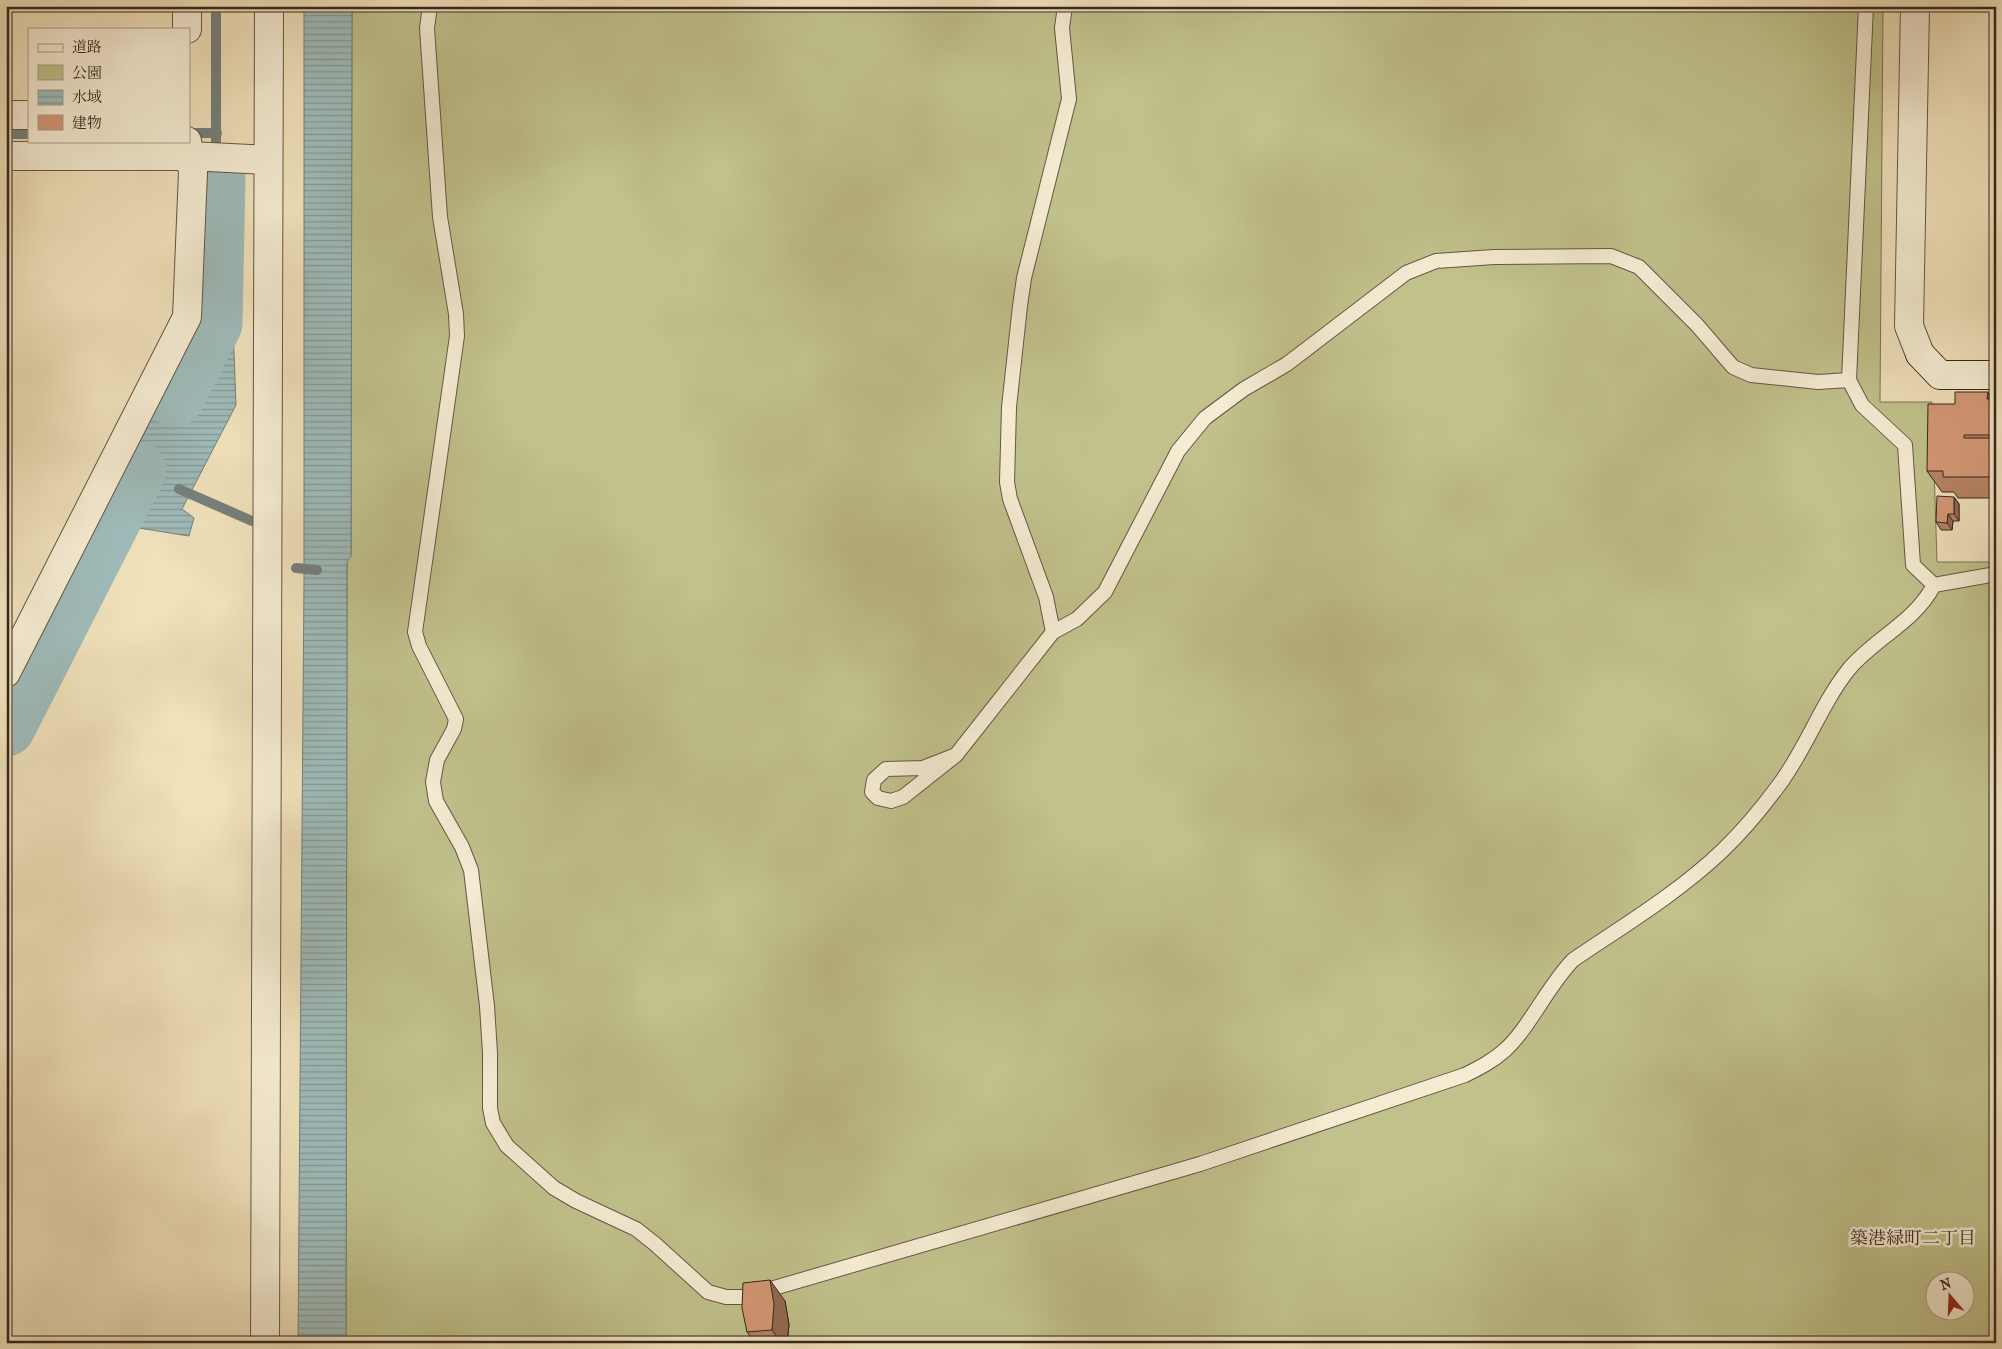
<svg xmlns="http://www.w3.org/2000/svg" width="2002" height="1349" font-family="'IM FELL French Canon','Noto Serif JP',serif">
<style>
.green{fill:#c0c18b;stroke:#7a7456;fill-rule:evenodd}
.water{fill:url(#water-rules);stroke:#75807c}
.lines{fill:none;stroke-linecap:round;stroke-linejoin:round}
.stream{stroke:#75807c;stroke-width:10}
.river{stroke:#9fbbba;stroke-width:59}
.lane-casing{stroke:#645647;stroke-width:16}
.street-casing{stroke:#645647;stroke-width:30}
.secondary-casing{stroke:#352720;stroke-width:30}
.lane{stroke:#f5ecd3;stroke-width:14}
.street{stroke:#f5ecd3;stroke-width:28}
.secondary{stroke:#f5ecd3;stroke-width:28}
.wall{fill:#b58265;stroke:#352720}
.shaded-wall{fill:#946a52;stroke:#352720}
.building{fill:#d39775;stroke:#352720}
.labels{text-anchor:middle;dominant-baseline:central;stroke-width:5;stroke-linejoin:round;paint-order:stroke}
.neighbourhood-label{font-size:18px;fill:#352720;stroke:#f5ecd3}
</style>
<defs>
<pattern id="water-rules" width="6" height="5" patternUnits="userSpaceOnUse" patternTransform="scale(1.25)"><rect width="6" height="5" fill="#9fbbba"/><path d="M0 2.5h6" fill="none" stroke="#829897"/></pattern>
</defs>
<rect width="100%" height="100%" fill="#f0e1bb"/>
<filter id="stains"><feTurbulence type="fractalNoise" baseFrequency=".004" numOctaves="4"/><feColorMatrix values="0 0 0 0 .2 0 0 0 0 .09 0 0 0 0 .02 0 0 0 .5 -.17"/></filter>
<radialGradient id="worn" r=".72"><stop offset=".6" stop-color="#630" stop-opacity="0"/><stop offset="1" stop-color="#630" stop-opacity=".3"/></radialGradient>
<!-- green -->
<path class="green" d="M352,6H1883L1880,402H1932L1937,562H1996V1343H346L347,561L351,556ZM1934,1282H1964V1312H1934Z"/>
<!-- water -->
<path class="water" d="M304,6H352L351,556L347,562L346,1343H298L304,580Z
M200,324L233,326L236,405L182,509L194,518L189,536L139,528L109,547L88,537Z"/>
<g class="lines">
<!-- stream -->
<path class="stream" d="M189,133H217
M6,134H29
M216,176V6
M179,489L252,521
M296,568L317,570
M6,727H7"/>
<!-- river -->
<path class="river" d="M175,397L213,324L216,176
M6,727L137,470"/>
<defs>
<path id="lane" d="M430,6L427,28L440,217L456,314L457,336L415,632L419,646L456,719L454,729L437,760L433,782L436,801L462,847L471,870L487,1006L490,1053V1108L493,1123L507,1146L554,1188L576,1201L636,1229L655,1244L708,1292L726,1297H743L1200,1164L1465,1075C1479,1068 1493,1061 1505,1050C1530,1027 1547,987 1573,960C1623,926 1678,893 1722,851C1742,832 1762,808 1779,785C1806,749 1821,704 1849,669C1875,638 1915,622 1934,585
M1866,6L1849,380L1862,405L1905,445L1913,565L1934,585L1996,574
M1053,632L1046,597L1010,499L1007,482L1009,407L1020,306L1024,278L1069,99L1062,28L1065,6
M956,755L923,768L886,769L874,780L872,792L878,798L891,801L903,797L956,755L1053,632L1077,619L1105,592L1178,451L1205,418L1244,389L1287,364L1406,273L1436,261L1494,257L1611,256L1639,267L1697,325L1733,367L1751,375L1818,382L1849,380"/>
<path id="street" d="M1915,6L1909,326L1920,354
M187,29V6
M6,115H29
M6,156H190L268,160
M6,673L187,317L193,172L187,141
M265,1343L269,6"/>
<path id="secondary" d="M1920,354L1940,375H1996"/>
</defs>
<!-- lane casing -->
<use href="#lane" class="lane-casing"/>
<!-- street casing -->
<use href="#street" class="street-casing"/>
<!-- secondary casing -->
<use href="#secondary" class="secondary-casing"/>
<!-- lane -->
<use href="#lane" class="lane"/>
<!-- street -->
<use href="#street" class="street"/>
<!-- secondary -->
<use href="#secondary" class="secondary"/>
</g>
<!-- wall -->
<path class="wall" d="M1988,392L1992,399H1996V498H1958L1954,492H1942L1927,471Z
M1954,497L1959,504V521H1953L1952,530H1941L1936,522Z
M785,1301L789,1325L787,1343H755L747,1332Z"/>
<!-- shaded-wall -->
<path class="shaded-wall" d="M1988,392L1996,404L1987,399Z
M1954,497L1959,504V521L1954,514Z
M1948,514L1953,521L1952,530L1947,523Z
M770,1280L785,1301L789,1325L787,1343H781L772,1330Z"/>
<!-- building -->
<path class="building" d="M1955,392H1988L1987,399H1996V435H1964V438H1996V477H1943V471H1927L1928,404H1955Z
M1937,496L1954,497V514H1948L1947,523L1936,522Z
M770,1280L774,1304L772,1330L747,1332L742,1308L743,1283Z"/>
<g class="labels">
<!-- neighbourhood labels -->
<g class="neighbourhood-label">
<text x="1913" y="1238">築港緑町二丁目</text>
</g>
</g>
<!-- margin -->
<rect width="2002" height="1349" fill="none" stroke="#f0e1bb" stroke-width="25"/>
<rect x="8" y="8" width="1987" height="1334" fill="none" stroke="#352720" stroke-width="2.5"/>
<rect x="12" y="12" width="1977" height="1324" fill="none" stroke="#352720"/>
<!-- legend -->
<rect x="28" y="28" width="162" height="115" fill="#f5ecd3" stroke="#a89d8b"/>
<rect x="38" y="44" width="25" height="8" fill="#f5ecd3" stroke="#a89d8b"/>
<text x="72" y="52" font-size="15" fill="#352720">道路</text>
<rect x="38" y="65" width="25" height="15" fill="#c0c18b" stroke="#a89d8b"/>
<text x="72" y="78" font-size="15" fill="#352720">公園</text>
<rect x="38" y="90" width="25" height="15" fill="url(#water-rules)" stroke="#a89d8b"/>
<text x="72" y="102" font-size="15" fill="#352720">水域</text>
<rect x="38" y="115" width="25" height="15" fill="#d39775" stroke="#a89d8b"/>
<text x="72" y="128" font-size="15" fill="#352720">建物</text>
<!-- north arrow -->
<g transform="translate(1950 1296) rotate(341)"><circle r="24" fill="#f5ecd3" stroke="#a89d8b"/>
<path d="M0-4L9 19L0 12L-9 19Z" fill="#8f2418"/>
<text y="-8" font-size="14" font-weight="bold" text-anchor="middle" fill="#352720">N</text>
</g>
<rect width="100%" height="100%" filter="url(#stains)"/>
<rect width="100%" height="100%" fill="url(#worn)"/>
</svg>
